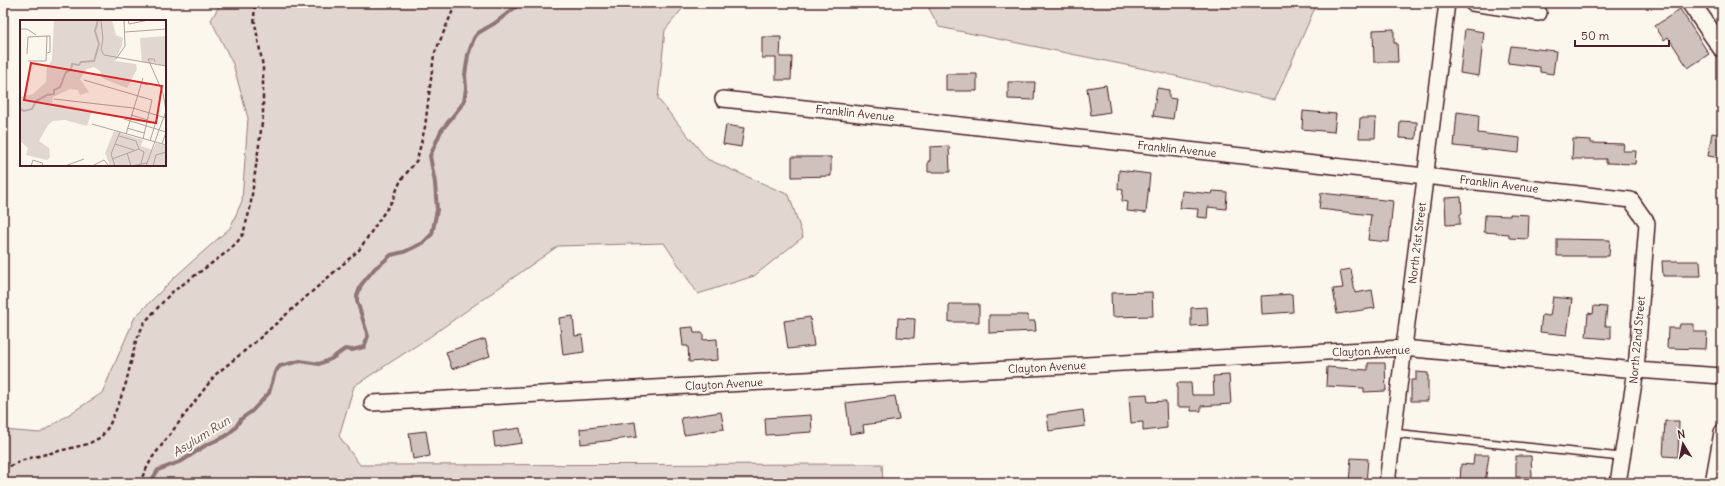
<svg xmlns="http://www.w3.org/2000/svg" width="1725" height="486" font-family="Delius,sans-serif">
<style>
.green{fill:#e2d7d0;stroke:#967b7e}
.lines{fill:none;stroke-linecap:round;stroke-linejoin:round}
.stream{stroke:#907477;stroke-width:4}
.building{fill:#cfc2bc;stroke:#4a1f2b}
.service-casing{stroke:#4a1f2b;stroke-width:10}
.minor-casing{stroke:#4a1f2b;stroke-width:18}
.tertiary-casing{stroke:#4a1f2b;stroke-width:21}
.path{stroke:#4a1f2b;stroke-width:2.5;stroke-dasharray:4 3;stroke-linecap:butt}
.service{stroke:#fbf7ec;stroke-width:7}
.minor{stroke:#fbf7ec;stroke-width:15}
.tertiary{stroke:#fbf7ec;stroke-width:18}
.labels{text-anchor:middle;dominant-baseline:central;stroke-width:4;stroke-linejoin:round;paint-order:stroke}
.street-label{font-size:11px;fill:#4a1f2b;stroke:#fbf7ec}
.water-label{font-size:12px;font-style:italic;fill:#6d4a51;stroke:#fbf7ec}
.inset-river{fill:none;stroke:#bfadaa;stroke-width:2}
.inset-road{fill:none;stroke:#b4a19f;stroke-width:1}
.view{fill:#d62828;fill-opacity:0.15;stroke:#d62828;stroke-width:2}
.inset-edge{fill:none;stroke:#4a1f2b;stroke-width:2}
</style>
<rect width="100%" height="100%" fill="#fbf7ec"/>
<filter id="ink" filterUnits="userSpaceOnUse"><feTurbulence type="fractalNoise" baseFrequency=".025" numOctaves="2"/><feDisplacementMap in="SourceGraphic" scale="8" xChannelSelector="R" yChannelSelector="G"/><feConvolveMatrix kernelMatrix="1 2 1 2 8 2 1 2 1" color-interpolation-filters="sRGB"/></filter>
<g filter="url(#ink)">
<!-- green -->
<path class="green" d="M221,3H687L665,30L658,99L707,159L789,195L803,237L754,276L698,294L664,243L558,246L428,338L354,386L339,436L360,465L882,464L883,483H3V430L40,433L102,393L135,317L177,275L230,228L242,201L248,118L233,64L211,20Z
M926,3H1317L1275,100L1155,71L939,27Z"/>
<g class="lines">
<!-- stream -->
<path class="stream" d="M150,483L158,470L182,461L206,445L226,436L235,428L241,419L252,411L269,393L275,372L280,366L300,361L319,364L331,359L345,349L352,350L364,347L368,336L357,301V296L361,285L375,268L383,262L391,255L404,252L423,243L432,234L437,210L435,183L430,156L441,131L464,102L466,88L465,75L468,55L474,38L478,33L495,23L521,3"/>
</g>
<!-- building -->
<path class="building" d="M1680,9L1709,54L1688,68L1668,37L1664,40L1655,26Z
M1394,29V43H1397L1398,62H1374L1373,30Z
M1465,29L1484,32L1479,76L1460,73Z
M762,37H781L780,57H792L791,80H776V58H762Z
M1511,46L1556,51L1553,74L1540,72V67L1508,63Z
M946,74H977V91H946Z
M1008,82H1035L1034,100L1008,99Z
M1106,85L1110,112L1091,115L1087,88Z
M1157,88L1169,90V98L1176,99L1173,119L1153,116Z
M1303,111L1336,114L1334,132L1302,129Z
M1457,112L1479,115L1478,133L1520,138L1519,153L1454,146Z
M1360,118H1376L1375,138H1359Z
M1400,121L1417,122L1416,139L1399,138Z
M726,125L744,128L741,147L723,144Z
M1712,133L1722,135V158L1708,156Z
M1573,139L1591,140V143L1624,144L1623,151H1636L1635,164L1606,163V159H1572Z
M949,146L950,172H928V161H930V147Z
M792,157H831V176L792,177Z
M1119,170L1150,174L1146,213L1127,211L1128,202L1122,201L1123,190L1118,189Z
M1182,191L1212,194L1213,191L1227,192L1226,209L1208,207L1207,218L1197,217L1198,209L1180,208Z
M1321,193L1393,201L1389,242L1368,240L1371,215L1319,209Z
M1461,197L1462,214H1460V224L1446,225L1445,198Z
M1510,214L1529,215L1528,239L1509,238V234L1484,232L1485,215L1510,216Z
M1557,239L1610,240L1609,256H1557Z
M1662,261H1700L1701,276H1663Z
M1351,269L1355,293L1372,290L1375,308L1337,314L1333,289L1343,288L1340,271Z
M1152,292L1153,316L1112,317L1111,293Z
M1292,294L1293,312L1262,314L1261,296Z
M1553,297L1572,299L1567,335L1540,332L1542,315L1550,316Z
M949,304H979V322H949Z
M1594,306L1607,307L1605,326H1611V339L1586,337L1588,313L1593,314Z
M1207,307L1208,325L1191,326V308Z
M989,315H1028V321H1035L1036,331L989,333Z
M573,316L575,336L582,335L584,352L563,355L559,318Z
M810,317L814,346L788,349L784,321Z
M898,318L915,319L914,338L897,337Z
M1680,324H1694V332H1707L1706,349L1667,348L1668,328H1679Z
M693,327L694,333H703V340L717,339L718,360L689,362L688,346H683L681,328Z
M485,339L490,356L452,369L446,352Z
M1368,363H1385L1386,391L1364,392V388L1326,386L1327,367L1368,370Z
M1416,372L1428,373V401H1411V380H1416Z
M1229,375L1231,404L1201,406V411H1191V407H1177V383H1191L1192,395H1214L1213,376Z
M1147,394L1148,402L1166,401L1167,428L1143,431V422L1131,423L1129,395Z
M895,396L899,420L863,425L864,432L850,434L846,403Z
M1083,410L1085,426L1049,431L1047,415Z
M721,412L724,429L684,435L681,418Z
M811,415L812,432L766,435L765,418Z
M1665,421H1679L1678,457L1663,456Z
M635,422L637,437L581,444L580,429Z
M520,428L522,443L495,447L493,432Z
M426,431L430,456L413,459L409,433Z
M1474,455H1489L1485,483H1460L1461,464L1473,465Z
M1516,456H1531L1532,477H1516Z
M1351,458L1368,459L1366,483H1349Z"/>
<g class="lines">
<defs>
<path id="service" d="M1393,433L1621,457"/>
<path id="minor" d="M1472,3L1539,13
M723,99L1425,176L1631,200L1647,223L1636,370L1618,483
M372,403L1403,348L1636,370L1722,376
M1387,483L1447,3
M1713,483L1722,432"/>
<path id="tertiary" d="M1691,3L1722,48"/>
</defs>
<!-- service casing -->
<use href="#service" class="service-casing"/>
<!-- minor casing -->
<use href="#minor" class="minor-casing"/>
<!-- tertiary casing -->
<use href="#tertiary" class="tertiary-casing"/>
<!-- path -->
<path class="path" d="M3,469L26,459L88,444L101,437L109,426L119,403L126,383L136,341L144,323L171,293L227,252L238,241L243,234L250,209L263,116V67L254,18L255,3
M139,483L152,458L215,375L253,344L359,250L392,201L401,180L417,160L425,127L434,55L456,3"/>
<!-- service -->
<use href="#service" class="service"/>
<!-- minor -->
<use href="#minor" class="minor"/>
<!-- tertiary -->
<use href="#tertiary" class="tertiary"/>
</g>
</g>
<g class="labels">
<!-- street labels -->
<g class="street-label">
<text transform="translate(855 113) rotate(6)">Franklin Avenue</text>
<text transform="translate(1177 149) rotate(6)">Franklin Avenue</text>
<text transform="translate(1499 184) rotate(7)">Franklin Avenue</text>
<text transform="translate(1417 243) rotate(-83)">North 21st Street</text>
<text transform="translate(1637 340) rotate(-85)">North 22nd Street</text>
<text transform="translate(1371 351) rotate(-2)">Clayton Avenue</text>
<text transform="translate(1047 367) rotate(-3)">Clayton Avenue</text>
<text transform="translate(724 384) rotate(-3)">Clayton Avenue</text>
</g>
<!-- water labels -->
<g class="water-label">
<text transform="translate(201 436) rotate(-32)">Asylum Run</text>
</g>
</g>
<!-- overview -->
<g transform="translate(20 20)">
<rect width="146" height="146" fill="#fbf7ec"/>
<path d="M34,0H92L96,15L103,18L102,25L95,41L116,44L117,49L107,68L82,58L80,51L74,47L67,49L60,59L69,72L60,75L58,70L50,69L33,77L32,83L72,90L67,106L45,100L33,101L28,105L19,121L29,128L30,137L27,140L6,135L8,128L0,121V77L13,74L26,62L27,47L32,40ZM146,16V46L122,42L120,18ZM94,111L123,120L121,126L133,130L136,123L146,126V146H90L85,133Z" fill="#e2d7d0"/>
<path class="inset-river" d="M0,89L4,91L12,89L16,81L27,75L34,74V70L40,67L46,52L51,50L52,44L59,45L61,42L74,41L79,24L75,11L78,0"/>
<path class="inset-road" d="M81,0L83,19L81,30L84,35L146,46M108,0L109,4L129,0M0,9H7L16,15M105,12L146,9M0,24V44M27,33L30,32V16H27M7,34L8,17L27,16L26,41H8M96,39L105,26L104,0M64,60L132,80L123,119M115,61L128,65M34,79L113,88L146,98M111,95L128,100M104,99L146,112L142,124M72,104L146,125M107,108L124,113M106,114L123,58M99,116L116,121L119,129M130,121L138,95M95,124L114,130M107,133L111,146M92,139L119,129L124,132L121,144M11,146L13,140L22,143L23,146M45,146L64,139M72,146L84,140L89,146M95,146L91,134L100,112M111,146L127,143M126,146L146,91L143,73L128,39H134L135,42M133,146L136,135L146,132"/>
<path class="view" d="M11,43L142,66L136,103L4,80Z"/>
<rect width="146" height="146" class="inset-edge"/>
</g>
<!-- margin -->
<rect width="1725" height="486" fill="none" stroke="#fbf7ec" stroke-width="16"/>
<rect x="8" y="8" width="1709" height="470" fill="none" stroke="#4a1f2b" stroke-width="1.5" filter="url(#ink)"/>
<!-- north arrow -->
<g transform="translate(1683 444) rotate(350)" stroke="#fbf7ec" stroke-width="3" paint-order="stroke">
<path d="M0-3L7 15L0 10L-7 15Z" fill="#4a1f2b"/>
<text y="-6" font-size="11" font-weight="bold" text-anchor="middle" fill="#4a1f2b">N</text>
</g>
<!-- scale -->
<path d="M1575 40v6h94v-6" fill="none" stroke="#4a1f2b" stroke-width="2"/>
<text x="1581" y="40" font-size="12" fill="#4a1f2b" stroke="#fbf7ec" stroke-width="3" paint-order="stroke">50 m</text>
</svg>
